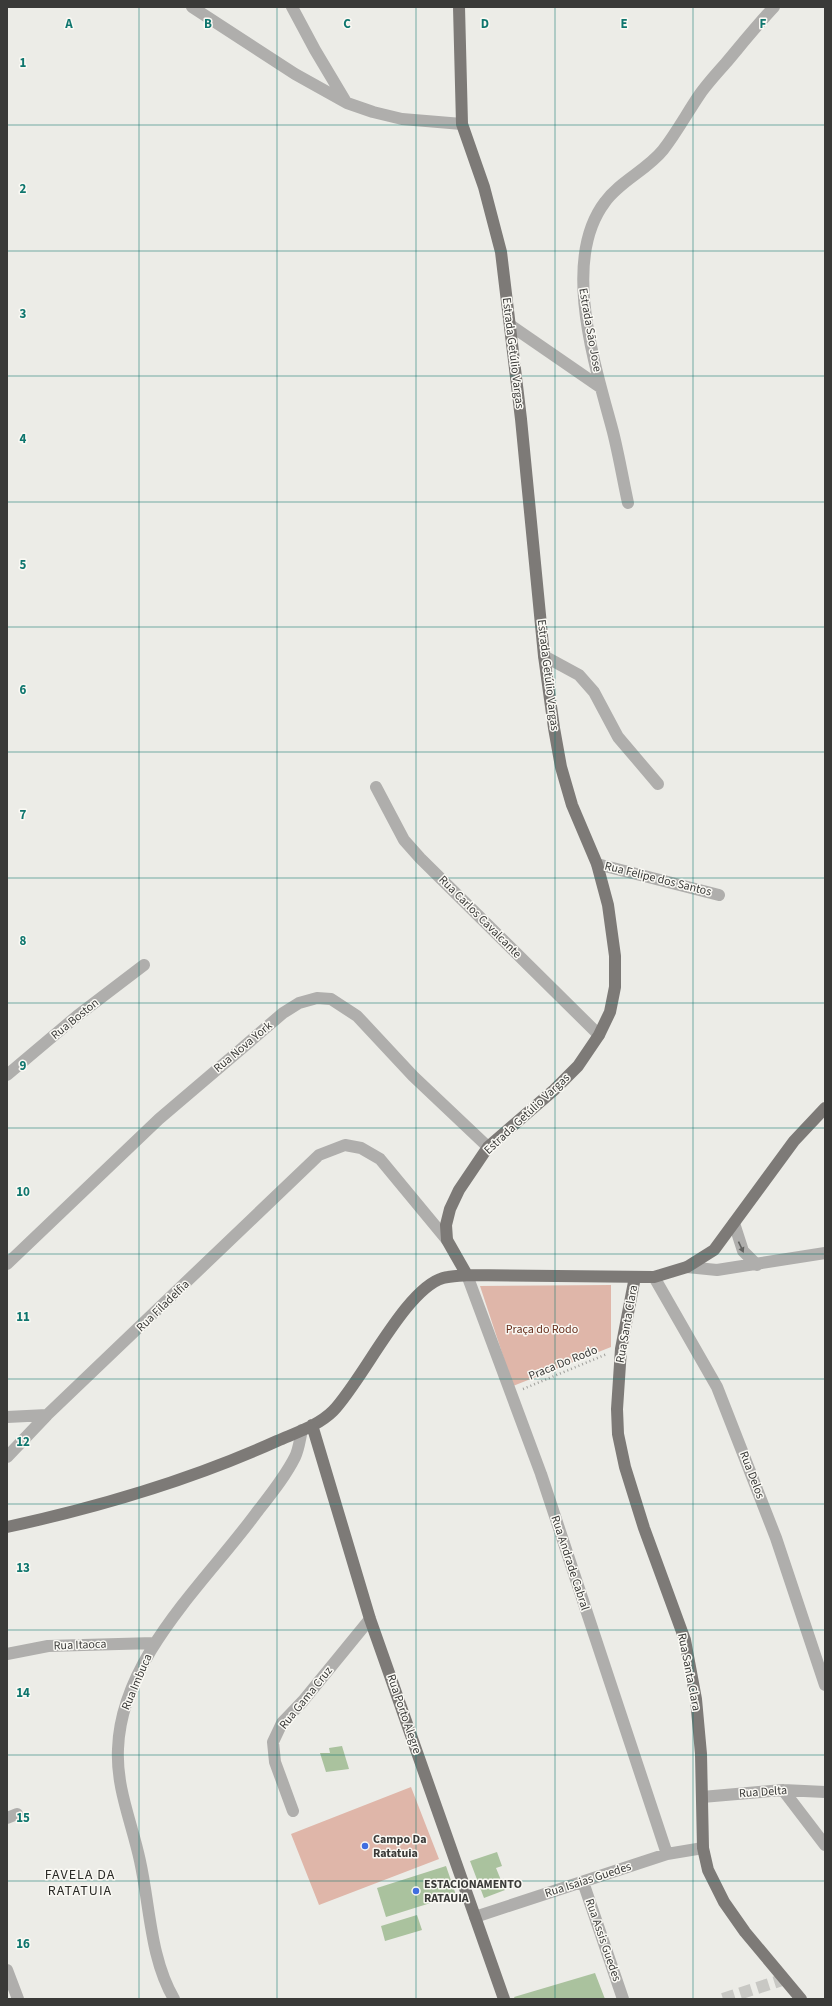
<svg xmlns="http://www.w3.org/2000/svg" width="832" height="2006" font-family="'Source Sans 3',sans-serif">
<style>
.green{fill:#dfb6a9}
.building{fill:#aac29e}
.lines{fill:none;stroke-linecap:round;stroke-linejoin:round}
.minor-tunnel{stroke:#c8c8c4;stroke-width:12;stroke-dasharray:12 6;stroke-linecap:butt}
.path{stroke:#9e9e9a;stroke-width:2.5;stroke-dasharray:1 3;stroke-linecap:butt}
.minor{stroke:#afaeac;stroke-width:12}
.major{stroke:#7d7a77;stroke-width:12}
.oneway{fill:#636361}
.grid{fill:none;stroke:#0f766e;stroke-width:1;stroke-opacity:0.55}
.poi-dot{fill:#416ee0;stroke:#faf9f4;stroke-width:1.5}
.labels{text-anchor:middle;dominant-baseline:central;stroke-width:3;stroke-linejoin:round;paint-order:stroke}
.street-label{font-size:12px;fill:#3a3a38;stroke:#faf9f4}
.park-label{font-size:12px;fill:#672e1c;stroke:#faf9f4}
.poi-label{font-size:12px;font-weight:bold;fill:#3a3a38;stroke:#faf9f4;text-anchor:start}
.quarter-label{font-size:14px;letter-spacing:1px;fill:#2b2b27;stroke:#faf9f4}
.grid-label{font-size:13px;text-anchor:middle;font-weight:bold;fill:#0f766e;stroke:#faf9f4;stroke-width:3;stroke-linejoin:round;paint-order:stroke}
</style>
<rect width="100%" height="100%" fill="#ecece7"/>
<!-- green -->
<path class="green" d="M611,1285V1347L513,1386L480,1286Z
M411,1787L439,1859L319,1905L291,1834Z"/>
<!-- building -->
<path class="building" d="M342,1746L349,1769L326,1772L320,1753H330L329,1748Z
M497,1852L502,1866L496,1868L505,1890L484,1898L470,1861Z
M446,1866L456,1895L386,1917L377,1888Z
M417,1915L422,1930L385,1941L381,1926Z
M595,1973L605,1999H515L514,1997Z"/>
<g class="lines">
<!-- minor-tunnel -->
<path class="minor-tunnel" d="M723,1999L785,1979"/>
<!-- path -->
<path class="path" d="M523,1389L607,1354"/>
<!-- minor -->
<path class="minor" d="M192,7L295,74L347,103L373,112L402,119L462,124
M292,7L315,50L346,102
M510,325L600,387
M628,503C623,480 619,456 613,432C596,368 560,261 605,202C620,181 647,170 663,150C677,132 687,113 700,94C707,84 716,74 725,64C741,45 757,25 774,7
M544,656L579,675L594,692L618,737L658,784
M376,787L404,840L420,858L599,1035
M597,864L719,895
M7,1075L77,1016L144,965
M734,1223L743,1251L757,1265
M7,1264L159,1119L240,1050L283,1013L299,1003L317,998L331,999L357,1016L413,1076L488,1147
M687,1267L717,1270L825,1253
M467,1275L541,1474L667,1854
M654,1277L717,1387L776,1538L825,1685
M7,1417L47,1415
M7,1457L47,1415L319,1155L345,1145L361,1148L380,1159L447,1240
M7,1654L48,1646L154,1643
M783,1790L825,1845
M702,1797L783,1790L825,1792
M293,1811L275,1762L273,1742L282,1723L303,1701L370,1619
M7,1818L17,1814
M583,1882L623,1999
M475,1917L667,1854L703,1848
M7,1970L18,1999
M174,1999C150,1958 150,1906 140,1861C132,1823 116,1788 118,1749C121,1657 206,1582 257,1512C271,1494 285,1477 295,1457C299,1449 300,1438 302,1430"/>
<!-- major -->
<path class="major" d="M459,7L462,124L484,187L501,252L521,419L544,656L554,728L561,767L572,805L597,864L608,905L615,956V987L610,1012L599,1035L578,1066L554,1090L488,1147L459,1190L450,1209L446,1225L447,1240L467,1275
M635,1277L621,1349L617,1409L618,1434L625,1467L644,1528L685,1640L696,1699L701,1754L703,1848L708,1870L724,1902L745,1932L801,1999
M312,1425L370,1619L504,1999
M7,1527C99,1507 191,1480 277,1441C295,1433 318,1426 333,1411C363,1380 405,1289 443,1278C451,1276 460,1276 467,1275L654,1277L687,1267L714,1250L794,1141L825,1108"/>
</g>
<!-- one-way arrows -->
<defs><path id="oneway-solid" d="M-6-.8H1V-3.2L6.5 0L1 3.2V.8H-6Z"/></defs>
<use class="oneway" href="#oneway-solid" transform="translate(741 1247) rotate(65)"/>
<!-- grid -->
<path class="grid" d="M139,7V1999M277,7V1999M416,7V1999M555,7V1999M693,7V1999M7,125H825M7,251H825M7,376H825M7,502H825M7,627H825M7,752H825M7,878H825M7,1003H825M7,1128H825M7,1254H825M7,1379H825M7,1504H825M7,1630H825M7,1755H825M7,1881H825"/>
<!-- markers -->
<g class="poi-dot">
<circle cx="365" cy="1846" r="4"/>
<circle cx="416" cy="1891" r="4"/>
</g>
<g class="labels">
<!-- street labels -->
<g class="street-label">
<text transform="translate(590 330) rotate(80)">Estrada Sāo Jose</text>
<text transform="translate(513 353) rotate(83)">Estrada Getúlio Vargas</text>
<text transform="translate(548 675) rotate(83)">Estrada Getúlio Vargas</text>
<text transform="translate(658 879) rotate(14)">Rua Felipe dos Santos</text>
<text transform="translate(480 917) rotate(45)">Rua Carlos Cavalcante</text>
<text transform="translate(75 1019) rotate(-39)">Rua Boston</text>
<text transform="translate(243 1047) rotate(-40)">Rua Nova York</text>
<text transform="translate(527 1114) rotate(-43)">Estrada Getúlio Vargas</text>
<text transform="translate(163 1306) rotate(-44)">Rua Filadelfia</text>
<text transform="translate(627 1324) rotate(-80)">Rua Santa Clara</text>
<text transform="translate(563 1363) rotate(-22)">Praca Do Rodo</text>
<text transform="translate(752 1475) rotate(69)">Rua Delos</text>
<text transform="translate(570 1563) rotate(72)">Rua Andrade Cabral</text>
<text transform="translate(80 1645) rotate(-2)">Rua Itaoca</text>
<text transform="translate(689 1672) rotate(79)">Rua Santa Clara</text>
<text transform="translate(137 1682) rotate(-67)">Rua Imbuca</text>
<text transform="translate(306 1698) rotate(-51)">Rua Gama Cruz</text>
<text transform="translate(404 1714) rotate(71)">Rua Porto Alegre</text>
<text transform="translate(763 1792) rotate(-4)">Rua Delta</text>
<text transform="translate(588 1880) rotate(-18)">Rua Isaias Guedes</text>
<text transform="translate(603 1940) rotate(71)">Rua Assis Guedes</text>
</g>
<!-- park labels -->
<g class="park-label">
<text x="542" y="1329">Praça do Rodo</text>
</g>
<!-- poi labels -->
<g class="poi-label">
<text x="373" y="1839">Campo Da<tspan x="373" dy="14">Ratatuia</tspan></text>
<text x="424" y="1884">ESTACIONAMENTO<tspan x="424" dy="14">RATAUIA</tspan></text>
</g>
<!-- quarter labels -->
<g class="quarter-label">
<text x="80" y="1875">FAVELA DA<tspan x="80" dy="16">RATATUIA</tspan></text>
</g>
</g>
<g class="grid-label">
<text x="69" y="28">A</text>
<text x="208" y="28">B</text>
<text x="347" y="28">C</text>
<text x="485" y="28">D</text>
<text x="624" y="28">E</text>
<text x="763" y="28">F</text>
<text x="23" y="67">1</text>
<text x="23" y="193">2</text>
<text x="23" y="318">3</text>
<text x="23" y="443">4</text>
<text x="23" y="569">5</text>
<text x="23" y="694">6</text>
<text x="23" y="819">7</text>
<text x="23" y="945">8</text>
<text x="23" y="1070">9</text>
<text x="23" y="1196">10</text>
<text x="23" y="1321">11</text>
<text x="23" y="1446">12</text>
<text x="23" y="1572">13</text>
<text x="23" y="1697">14</text>
<text x="23" y="1822">15</text>
<text x="23" y="1948">16</text>
</g>
<!-- border -->
<rect width="832" height="2006" fill="none" stroke="#3a3a38" stroke-width="16"/>
</svg>
